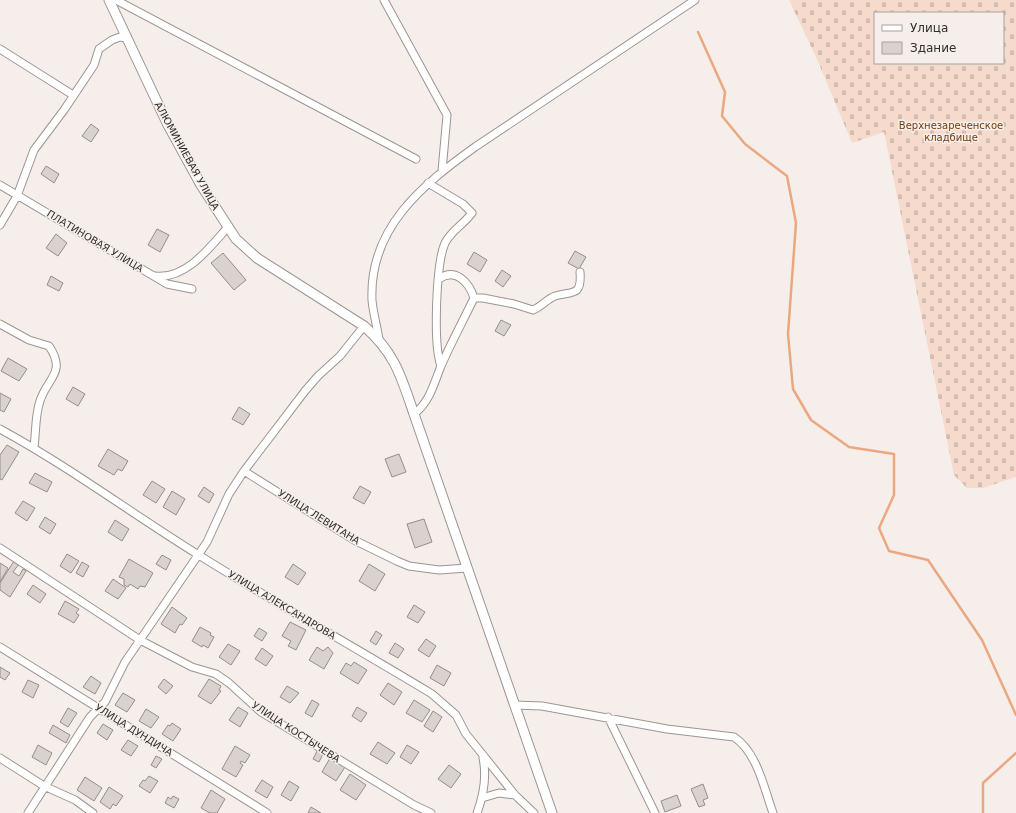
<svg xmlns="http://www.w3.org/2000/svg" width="1016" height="813" font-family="'DejaVu Sans',sans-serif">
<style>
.cemetery{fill:url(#cemetery-stones);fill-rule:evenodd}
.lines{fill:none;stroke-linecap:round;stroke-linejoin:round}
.stream{stroke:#eba880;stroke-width:2.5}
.building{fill:#d9d2ce;stroke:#948d89}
.minor-casing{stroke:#9c9591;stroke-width:9}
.tertiary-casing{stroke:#9c9591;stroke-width:11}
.minor{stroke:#fff;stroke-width:7}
.tertiary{stroke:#fff;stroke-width:9}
.labels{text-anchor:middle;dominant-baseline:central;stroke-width:3;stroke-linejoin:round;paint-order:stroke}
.park-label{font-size:10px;fill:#773a0c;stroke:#f6eeea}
.street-label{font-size:10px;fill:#312f2d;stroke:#f6eeea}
</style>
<defs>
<pattern id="cemetery-stones" width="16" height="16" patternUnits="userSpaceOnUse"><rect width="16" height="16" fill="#f6dbcc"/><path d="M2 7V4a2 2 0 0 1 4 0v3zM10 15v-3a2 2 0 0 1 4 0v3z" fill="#d3bcb0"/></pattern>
</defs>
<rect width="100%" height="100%" fill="#f6eeea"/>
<!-- cemetery -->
<path class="cemetery" d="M789,0H1016V477L983,488H967L954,475L884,132L852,143L816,57ZM875,13H1003V63H875Z"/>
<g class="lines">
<!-- stream -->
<path class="stream" d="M698,32L725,92L722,116L745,144L787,176L796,223L788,334L793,389L811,420L849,447L894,454V495L879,528L889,551L928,560L982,640L1016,715
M983,813V783L1016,753"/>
</g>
<!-- building -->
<path class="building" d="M91,124L99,130L91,142L82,136Z
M46,166L59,174L54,183L41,174Z
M157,229L169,235L160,252L148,245Z
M56,234L67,243L58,256L46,248Z
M575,251L586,257L579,269L568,263Z
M474,252L487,260L480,272L467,264Z
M223,253L246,280L234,290L211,263Z
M502,270L511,276L503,287L495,281Z
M51,276L63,283L59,291L47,285Z
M501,320L511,325L504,336L495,331Z
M8,358L27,369L19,381L1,371Z
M73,387L85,394L78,406L66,399Z
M0,393L11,399L4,412L0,410Z
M239,407L250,414L243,425L232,419Z
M7,445L19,452L2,480L0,479V455Z
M108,449L128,461L122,471L118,469L114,475L98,466Z
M399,454L406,472L392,477L385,459Z
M35,473L52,482L47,492L29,483Z
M152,481L165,489L156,503L143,495Z
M360,486L371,492L364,504L353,498Z
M204,487L214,494L209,503L198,496Z
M172,491L185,499L176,515L163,507Z
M23,501L35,508L27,521L15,513Z
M45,517L56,524L50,534L39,527Z
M424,519L432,542L415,548L407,524Z
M115,520L129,529L122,541L108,532Z
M67,554L79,561L71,573L60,566Z
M162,555L171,560L166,570L156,564Z
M129,559L153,573L145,587L140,586L138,589L130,584L128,587L124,585V579L119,577Z
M14,561L19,564L13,572L19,576L23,569L26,571L10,597L0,590V583Z
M82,562L89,566L83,577L76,573Z
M0,563L8,568L0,582Z
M293,564L306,573L298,585L285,577Z
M369,564L385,574L375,591L359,581Z
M113,579L126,588L118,599L105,591Z
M33,585L46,594L40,603L27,594Z
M65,601L79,609L76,613L79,615L74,623L58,614Z
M414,605L425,612L418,623L407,617Z
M172,607L187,618L182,625L180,624L175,633L161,624Z
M290,622L306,630L296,650L288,646L291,641L282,636Z
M200,627L211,633L210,635L214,637L208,648L203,645L202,647L192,641Z
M259,628L267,633L262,641L254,636Z
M376,631L382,635L376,645L370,641Z
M426,639L436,646L429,657L418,650Z
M395,643L404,649L398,658L389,653Z
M228,644L240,651L231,665L219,657Z
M317,647L323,651L328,647L333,653L324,669L309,660Z
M262,648L273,656L266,666L255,659Z
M354,662L367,670L358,684L340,673L346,663L351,666Z
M437,665L451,673L444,686L430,678Z
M0,667L10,673L5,680L0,677Z
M91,676L101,683L95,694L83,687Z
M164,679L173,686L166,694L158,687Z
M209,679L221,686L219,690L221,691L211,704L198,696Z
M28,680L39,685L33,698L22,692Z
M388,683L402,692L394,705L380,695Z
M287,686L299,693L290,703L280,697Z
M123,693L135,700L127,712L115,705Z
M312,700L319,704L312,717L305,713Z
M414,700L430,710L422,722L406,713Z
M238,707L248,713L240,727L229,720Z
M357,707L367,713L361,722L352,716Z
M68,708L77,713L68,727L60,722Z
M146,709L159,717L151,728L139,721Z
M433,711L442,717L433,732L424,726Z
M172,723L181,729L173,741L162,734L168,725L170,726Z
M103,724L113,730L107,740L97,733Z
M53,725L70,735L66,743L49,733Z
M128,740L138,746L131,756L121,750Z
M378,742L395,753L387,764L370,754Z
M38,745L52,753L46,765L32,757Z
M407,745L419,752L411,764L400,757Z
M235,746L250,755L245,763L241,761L240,763L243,765L236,777L222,769Z
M317,751L323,754L319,762L313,759Z
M156,756L162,759L156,768L151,765Z
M330,758L345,767L336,781L322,772Z
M449,765L461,774L451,788L438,779Z
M350,774L366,785L356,800L340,790Z
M149,776L158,781L150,793L139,786L143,780L145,781Z
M85,777L102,788L94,801L77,790Z
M262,780L273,787L267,798L255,791Z
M289,781L299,787L291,801L281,795Z
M703,784L708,798L703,800L705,805L699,807L691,789Z
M109,787L123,796L116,806L113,804L110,809L100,802Z
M211,790L225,799L217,813H210L201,808Z
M677,795L681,806L665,812L661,801Z
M173,796L179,799L174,808L165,803L168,797L171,799Z
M311,807L321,813H308Z"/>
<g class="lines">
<defs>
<path id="minor" d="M116,0L416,159
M384,0L447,115L442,171
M0,49L73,95
M428,183L463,204L472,213C464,224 451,231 445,243C436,264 433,344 441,366
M0,185L167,284L192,289
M0,225L17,196L34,150L64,110L94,65L99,49L112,40L120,37L126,38
M155,276C186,280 210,247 228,227
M474,298H483L514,304L533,310C541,307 547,299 555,296C572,291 582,297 580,272
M0,324L29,340L49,346C67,373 47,378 40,401C35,415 36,433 34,447
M379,339C377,326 373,313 372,300C369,228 422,185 475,147L695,0
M414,414C430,402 434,383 441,366C451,343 463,321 474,298C469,282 455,267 439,279
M0,429C68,466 131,513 197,554C274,602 354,647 432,694L456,715L466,734L483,755L515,795L534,813
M244,471L354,540L397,561L409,566L439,570L467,568
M0,548L140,640L192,667L216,674L229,683L261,712L414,805L431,813
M0,647L267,813
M514,705L542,706L667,729L734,737C757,752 764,788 773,813
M608,717L655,813
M0,758L44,786L75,800L93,813
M482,798L499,793L515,795
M28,813L90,717L105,702L125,662L207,542L229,494L244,471L305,391L318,376L340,356L364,326
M477,813C484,794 487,777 483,758"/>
<path id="tertiary" d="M109,0L167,123L201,185L236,239L257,258L364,326C395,353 401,376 414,414L552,813"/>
</defs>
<!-- minor casing -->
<use href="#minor" class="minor-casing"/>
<!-- tertiary casing -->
<use href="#tertiary" class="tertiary-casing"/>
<!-- minor -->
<use href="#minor" class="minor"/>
<!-- tertiary -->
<use href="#tertiary" class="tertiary"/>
</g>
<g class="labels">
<!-- park labels -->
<g class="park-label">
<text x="951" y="125">Верхнезареченское<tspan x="951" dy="12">кладбище</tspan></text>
</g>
<!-- street labels -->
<g class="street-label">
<text transform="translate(187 156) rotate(61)">АЛЮМИНИЕВАЯ УЛИЦА</text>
<text transform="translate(95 241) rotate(31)">ПЛАТИНОВАЯ УЛИЦА</text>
<text transform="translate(319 517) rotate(32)">УЛИЦА ЛЕВИТАНА</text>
<text transform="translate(282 605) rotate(31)">УЛИЦА АЛЕКСАНДРОВА</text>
<text transform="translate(134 730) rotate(32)">УЛИЦА ДУНДИЧА</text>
<text transform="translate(296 732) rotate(33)">УЛИЦА КОСТЫЧЕВА</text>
</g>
</g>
<!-- legend -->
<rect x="874" y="12" width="130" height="52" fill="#f6eeea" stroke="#a7a29e"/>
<rect x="882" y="25" width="20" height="6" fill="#ffffff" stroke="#a7a29e"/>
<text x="910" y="32" font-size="12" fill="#312f2d">Улица</text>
<rect x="882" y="42" width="20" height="12" fill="#d9d2ce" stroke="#a7a29e"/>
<text x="910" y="52" font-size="12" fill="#312f2d">Здание</text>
</svg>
